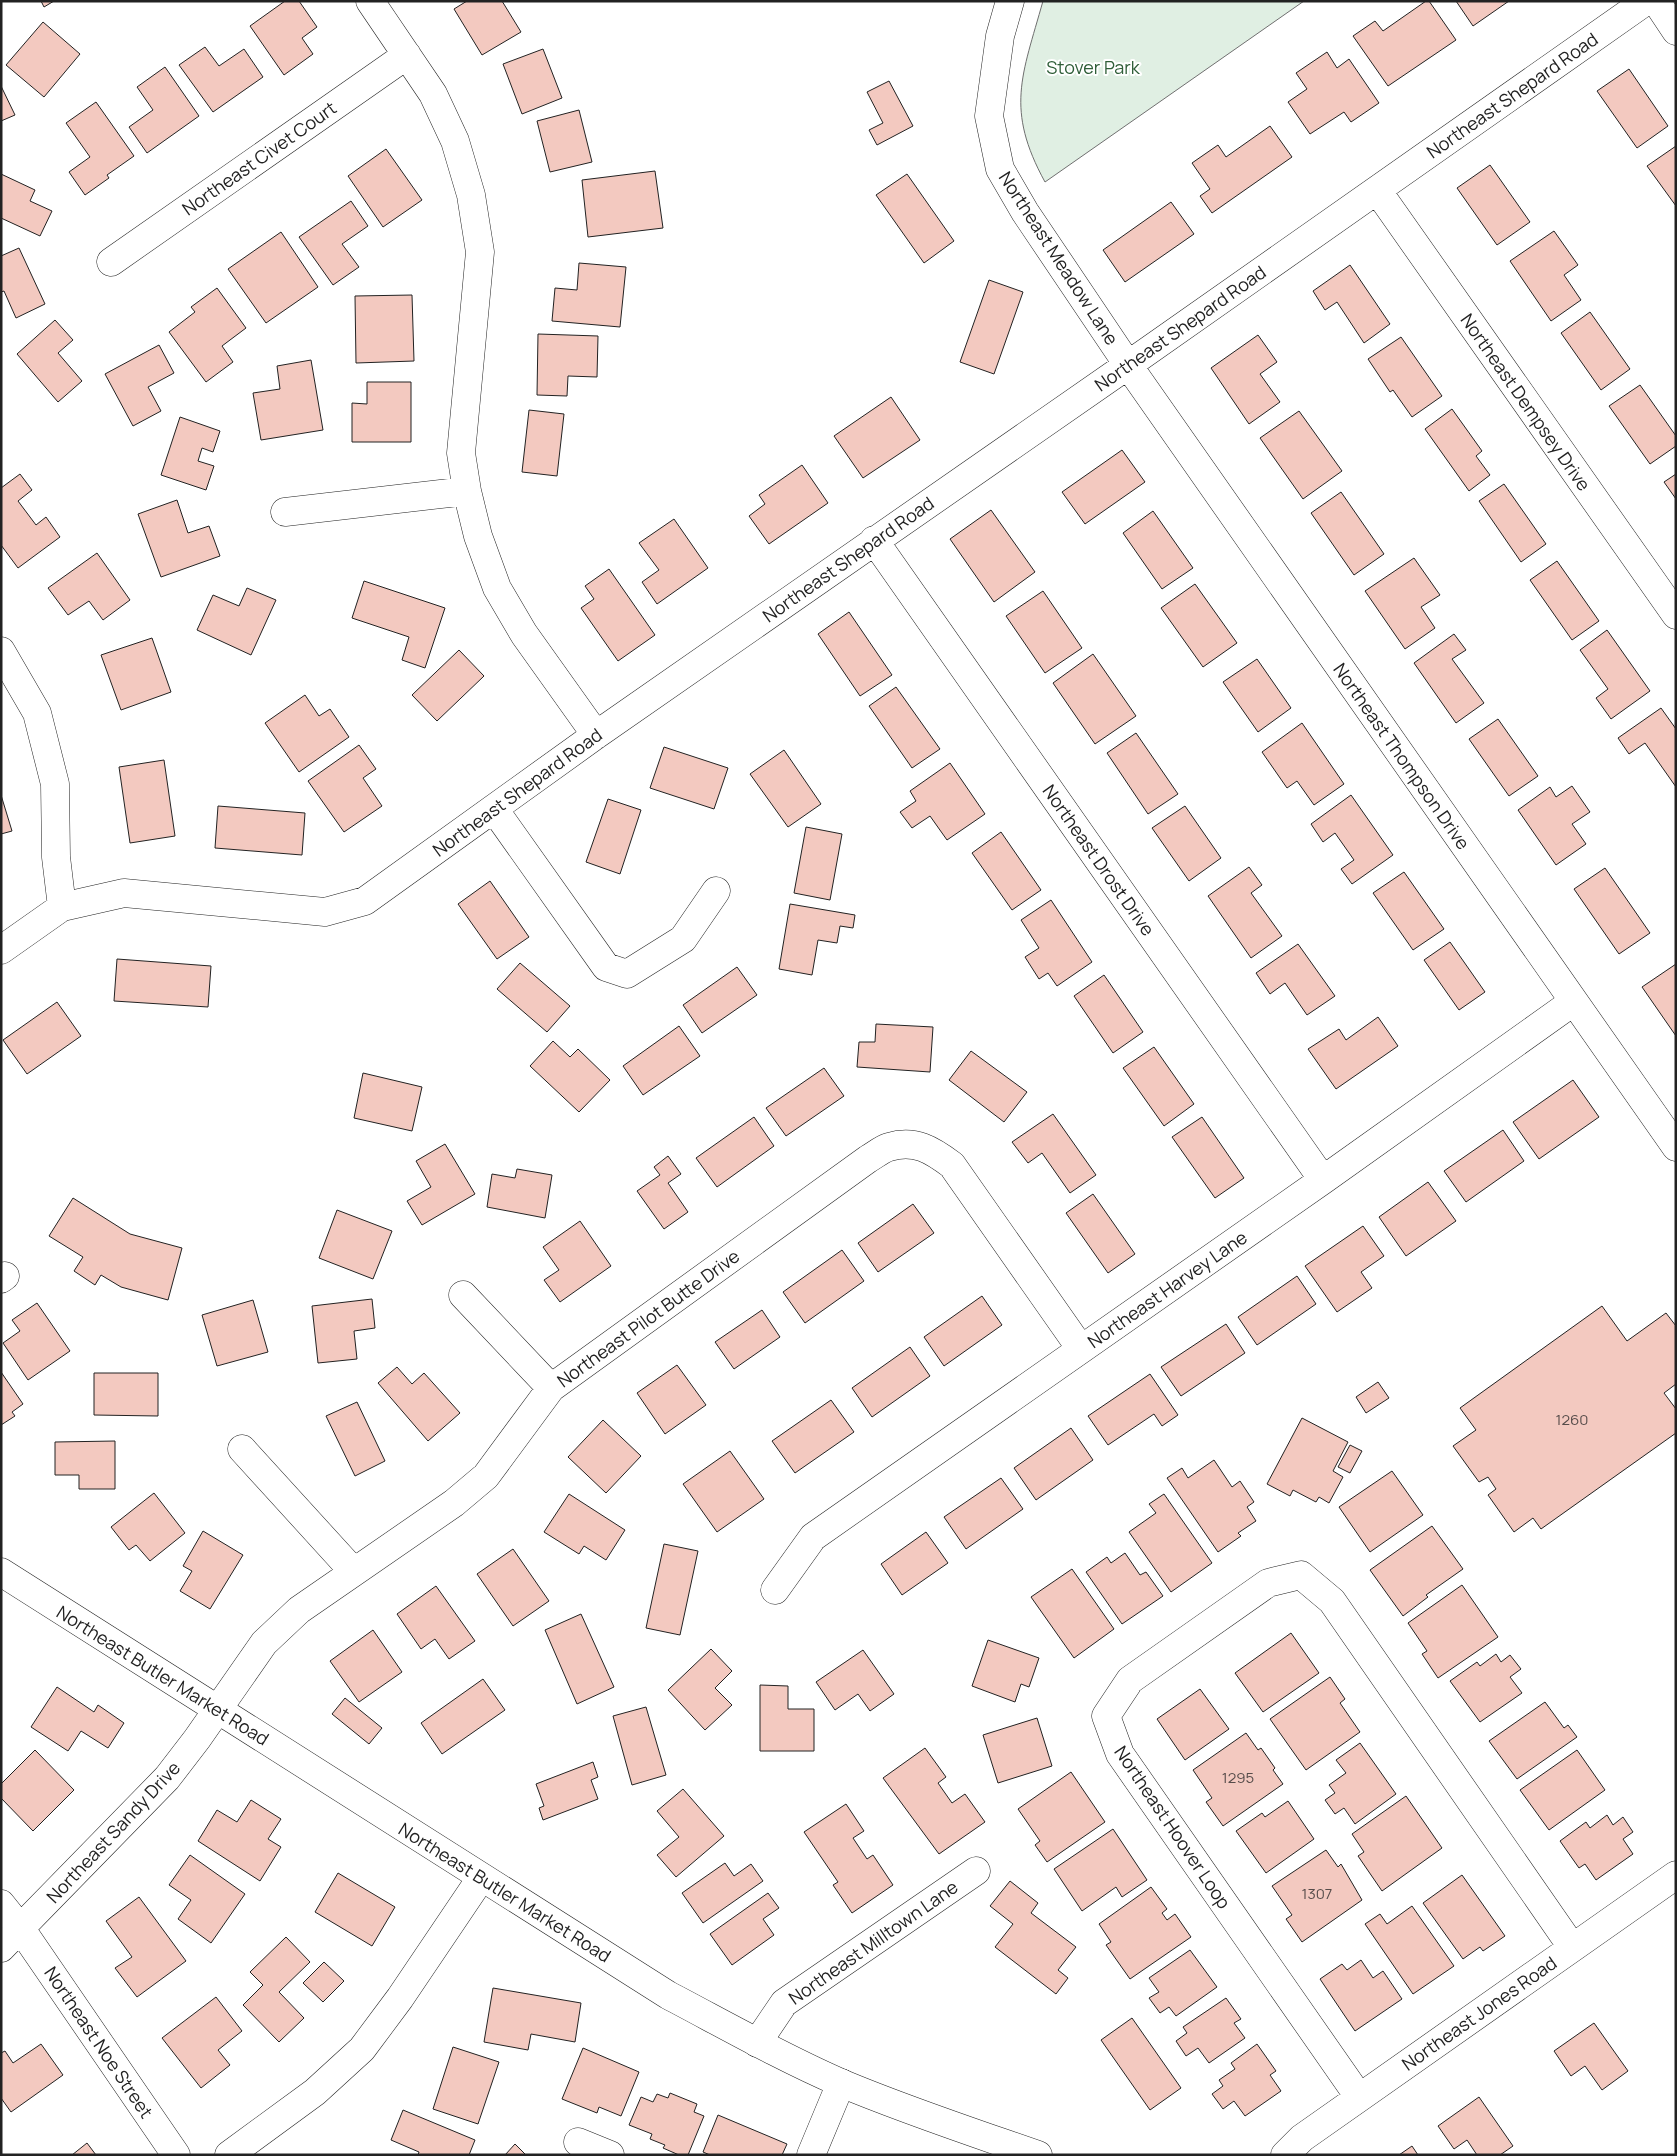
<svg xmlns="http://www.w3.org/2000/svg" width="1677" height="2156" font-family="Manrope,sans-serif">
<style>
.green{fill:#e0efe3;stroke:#6f6f6f}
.building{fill:#f3c9c0;stroke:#222}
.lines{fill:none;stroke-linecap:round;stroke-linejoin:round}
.minor-casing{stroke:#222;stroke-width:29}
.major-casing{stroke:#222;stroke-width:29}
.minor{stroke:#fff;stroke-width:28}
.major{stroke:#fff;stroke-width:28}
.labels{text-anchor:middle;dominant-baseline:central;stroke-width:4;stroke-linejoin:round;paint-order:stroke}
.number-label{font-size:15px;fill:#564c4a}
.park-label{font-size:18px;fill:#2f5e38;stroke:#fff}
.street-label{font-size:18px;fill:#222;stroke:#fff}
</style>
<rect width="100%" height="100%" fill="#fff"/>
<!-- green -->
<path class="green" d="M1043,1H1304L1045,182C1005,109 1022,76 1043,1Z"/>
<!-- building -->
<path class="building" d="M41,1H54L44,7Z
M285,1H299L317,27L302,38L313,54L284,75L250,26Z
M467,1H502L521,32L482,55L454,9Z
M1426,1H1429L1456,40L1388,86L1353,36L1375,21L1383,31Z
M1456,1H1509L1473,26Z
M43,22L80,54L44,97L6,65Z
M205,47L219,66L244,49L263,77L213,112L179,65Z
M543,49L562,98L522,114L503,64Z
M1327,52L1337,68L1349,59L1379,103L1351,122L1344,112L1310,134L1288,102L1307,89L1296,73Z
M165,67L199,116L147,153L129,127L153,110L137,87Z
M1629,69L1668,126L1637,148L1597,91Z
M889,81L913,126L877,145L869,130L883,123L867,92Z
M1,86L15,115L1,121Z
M96,102L134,156L107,175L109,178L85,195L69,172L90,157L66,123Z
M579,110L592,162L550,172L537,121Z
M1270,126L1292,157L1212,213L1200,196L1210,189L1192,163L1218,145L1226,157Z
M1676,146V206L1647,166Z
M386,149L422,200L383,227L348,176Z
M1490,165L1530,222L1497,245L1457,188Z
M655,171L663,228L588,237L582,180Z
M1,174L35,190L30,201L52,211L40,236L1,218Z
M907,174L954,241L924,263L876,195Z
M351,201L368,226L342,244L359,267L333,285L299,237Z
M1171,202L1194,234L1125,282L1103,250Z
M1554,231L1578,265L1564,275L1581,300L1551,321L1510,261Z
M281,232L318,287L266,323L228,269Z
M19,248L45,304L16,318L4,291L1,292V256Z
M579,263L626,267L620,327L552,321L555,288L577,290Z
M1350,265L1390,324L1364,343L1337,302L1325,310L1313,291Z
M989,280L1023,292L994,374L960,362Z
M217,288L246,328L222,346L233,362L206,382L169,332L195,312L191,307Z
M412,295L414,361L356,363L355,296Z
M1590,312L1630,369L1601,390L1561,333Z
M55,320L73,340L58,353L82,381L58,402L17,354Z
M538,334L598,336L597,377L568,376L567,396L537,395Z
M1258,335L1277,362L1260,374L1280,402L1249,424L1211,368Z
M1401,337L1442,396L1412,417L1393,390L1390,392L1368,359Z
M159,345L174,373L148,387L161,411L133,426L105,374Z
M311,360L323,430L261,440L253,393L280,389L277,366Z
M367,382H411V442H352V403L367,404Z
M1640,385L1676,436V446L1650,464L1609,406Z
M891,397L920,440L863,478L834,436Z
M1452,409L1482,451L1476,456L1490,475L1469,491L1425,429Z
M529,410L564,414L557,476L522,472Z
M1299,411L1342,471L1303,499L1260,438Z
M180,417L220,431L213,452L202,448L198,461L214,466L206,490L161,475Z
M1122,450L1145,482L1085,524L1062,492Z
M802,465L828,503L769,544L749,516L765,504L759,495Z
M20,474L32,490L18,501L36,525L46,517L60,537L18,568L1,545V488Z
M1676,474V499L1664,482Z
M1504,484L1546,544L1521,562L1479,501Z
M1341,492L1384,554L1354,575L1311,513Z
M177,500L188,533L209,526L220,556L161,577L138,514Z
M991,510L1035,572L994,602L950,539Z
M1153,511L1193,568L1162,589L1123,533Z
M674,519L708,568L657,604L642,582L659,570L639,543Z
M97,553L130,600L103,620L89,601L68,615L48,588Z
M1414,558L1440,595L1421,607L1435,628L1405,649L1365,591Z
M1557,561L1599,621L1572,640L1530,580Z
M609,569L655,635L618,661L581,608L594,599L585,586Z
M364,581L445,608L425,668L402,660L409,637L352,618Z
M1195,584L1237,643L1203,667L1161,608Z
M247,588L276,600L251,655L197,630L213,595L239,606Z
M1043,591L1082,648L1045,673L1006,616Z
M849,612L892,675L860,696L818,634Z
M1607,630L1650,691L1611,719L1596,698L1608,689L1580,650Z
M1454,634L1466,650L1452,659L1484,703L1456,723L1414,663Z
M152,638L171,692L121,710L101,655Z
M459,650L484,676L437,721L412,695Z
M1093,654L1136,716L1095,744L1053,683Z
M1257,659L1291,708L1258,732L1223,682Z
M896,687L940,749L912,768L869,706Z
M305,695L319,716L330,709L349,737L299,772L265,723Z
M1661,708L1676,729V787L1645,743L1629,754L1618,738Z
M1498,719L1538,776L1509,796L1469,739Z
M1302,723L1344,784L1314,805L1297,781L1287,788L1262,752Z
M1136,733L1178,794L1148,814L1107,753Z
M359,745L376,769L363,778L382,806L344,832L308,781Z
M664,747L728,768L714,809L650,788Z
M784,750L821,804L788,827L750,774Z
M164,760L175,836L130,843L119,767Z
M950,763L985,814L947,840L930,816L912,828L900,812L916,801L910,791Z
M1572,786L1590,812L1572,824L1586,844L1556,865L1518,810L1550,787L1556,797Z
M1,795L12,831L1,834Z
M1351,795L1393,855L1352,884L1341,869L1354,860L1335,833L1323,842L1311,824Z
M608,799L641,810L620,874L586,862Z
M218,806L305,813L302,855L215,848Z
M1185,806L1221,858L1189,881L1152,828Z
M806,827L842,834L830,900L794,893Z
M1001,832L1041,890L1012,910L972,853Z
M1249,867L1262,885L1251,893L1282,936L1251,958L1208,896Z
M1605,868L1650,933L1619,954L1574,889Z
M1404,872L1444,929L1413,950L1373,893Z
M490,881L529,937L497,959L458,904Z
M1051,900L1092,962L1057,986L1048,973L1039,979L1025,957L1039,948L1021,920Z
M790,904L855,915L853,928L840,926L837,943L818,940L812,975L779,969Z
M1450,942L1485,992L1459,1010L1424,960Z
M1298,944L1335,996L1307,1015L1285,983L1270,994L1256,973Z
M117,959L211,966L208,1007L114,1001Z
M520,963L570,1006L547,1032L497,989Z
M1676,964V1036L1642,987Z
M737,967L757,995L702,1033L683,1005Z
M1104,975L1143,1032L1113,1053L1074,996Z
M57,1002L81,1036L27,1074L3,1040Z
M1378,1017L1398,1046L1336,1089L1308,1049L1339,1029L1346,1040Z
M876,1024L933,1027L930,1072L857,1067L859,1042H875Z
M679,1026L700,1056L643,1095L623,1066Z
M553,1041L570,1057L578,1049L610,1080L579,1112L530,1066Z
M1154,1047L1194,1104L1164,1126L1123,1068Z
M971,1051L1027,1092L1004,1122L949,1080Z
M824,1068L844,1096L786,1136L766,1108Z
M363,1073L422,1087L412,1131L354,1118Z
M1573,1080L1599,1117L1539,1159L1513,1122Z
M1053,1114L1096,1175L1070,1193L1042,1153L1028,1163L1012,1142Z
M754,1117L774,1146L717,1187L696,1158Z
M1202,1117L1244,1178L1215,1198L1172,1137Z
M1503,1130L1524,1161L1466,1202L1444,1171Z
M445,1144L475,1194L422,1225L407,1201L431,1187L416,1161Z
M668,1156L681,1174L668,1183L688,1212L664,1229L637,1191L660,1175L654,1167Z
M517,1169L552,1175L545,1218L487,1207L492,1174L515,1178Z
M1428,1182L1456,1221L1406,1256L1379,1217Z
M1093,1194L1135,1254L1108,1273L1066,1213Z
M73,1198L130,1234L182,1248L168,1300L121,1287L101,1275L95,1285L74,1271L83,1257L49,1236Z
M913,1204L934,1233L878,1272L858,1243Z
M337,1210L392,1231L373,1279L319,1258Z
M580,1221L611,1266L560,1302L544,1280L559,1270L543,1247Z
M1363,1226L1384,1256L1361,1272L1372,1288L1337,1312L1305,1266Z
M842,1250L864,1281L805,1323L783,1292Z
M1297,1276L1316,1304L1257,1345L1238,1317Z
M982,1296L1002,1325L944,1366L924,1337Z
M372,1299L375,1328L354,1331L357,1359L318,1363L312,1306Z
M253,1300L268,1352L217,1366L202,1315Z
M37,1303L70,1351L28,1380L3,1343L20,1331L12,1320Z
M1602,1306L1627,1341L1666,1313L1676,1326V1384L1664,1393L1676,1409V1433L1541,1529L1533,1518L1514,1532L1488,1495L1496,1489L1488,1477L1479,1482L1453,1446L1476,1430L1460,1408Z
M762,1310L780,1337L734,1369L715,1342Z
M1226,1324L1245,1353L1181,1396L1161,1367Z
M910,1347L930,1376L872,1417L852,1388Z
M677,1365L706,1405L665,1434L637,1393Z
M397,1367L412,1384L424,1373L460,1413L428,1441L378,1383Z
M1,1372L23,1404L12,1412L15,1416L1,1425Z
M94,1373H158V1416L94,1415Z
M1150,1374L1178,1415L1162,1426L1154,1414L1108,1445L1088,1416Z
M1378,1382L1389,1398L1366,1413L1356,1397Z
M831,1400L854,1432L795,1473L772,1441Z
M357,1402L385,1461L355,1476L326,1416Z
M1302,1418L1348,1442L1333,1471L1343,1477L1329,1503L1319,1497L1316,1502L1293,1490L1290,1496L1267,1484Z
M603,1420L641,1456L606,1493L568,1457Z
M1071,1428L1093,1460L1036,1500L1014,1468Z
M115,1441V1489H79V1475H55V1442Z
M1350,1445L1362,1451L1350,1473L1338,1467Z
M730,1451L764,1499L717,1532L683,1484Z
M1214,1460L1232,1487L1240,1481L1254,1502L1247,1507L1256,1521L1238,1533L1241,1536L1218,1552L1167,1478L1182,1468L1188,1478Z
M1392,1471L1423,1515L1370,1552L1339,1507Z
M1001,1478L1023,1509L966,1549L944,1517Z
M154,1493L185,1533L150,1561L136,1545L129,1550L111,1527Z
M569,1494L625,1530L606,1560L584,1546L579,1554L544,1532Z
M1164,1494L1212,1563L1171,1592L1129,1532L1156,1513L1149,1504Z
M1432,1526L1463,1569L1426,1595L1428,1597L1403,1616L1370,1570Z
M203,1531L243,1555L210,1609L180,1591L192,1571L183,1566Z
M926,1532L948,1563L902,1595L881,1564Z
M664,1544L698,1551L680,1635L646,1628Z
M513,1549L549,1601L513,1626L477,1574Z
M1125,1553L1140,1575L1146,1572L1163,1596L1122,1624L1086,1572L1107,1557L1111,1563Z
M1072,1569L1114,1629L1074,1658L1031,1597Z
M1462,1585L1498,1637L1438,1678L1422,1654L1427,1651L1408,1623Z
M436,1586L475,1641L449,1659L435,1639L421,1649L397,1614Z
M581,1614L614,1687L577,1704L545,1630Z
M373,1630L402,1672L359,1702L330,1661Z
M1291,1633L1319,1673L1263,1712L1235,1673Z
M988,1640L1039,1658L1029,1687L1021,1684L1015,1702L972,1686Z
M711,1649L732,1671L715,1688L732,1705L705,1730L668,1690Z
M863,1650L894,1694L870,1711L858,1694L835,1710L816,1682Z
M1496,1654L1501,1662L1510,1655L1521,1669L1510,1677L1522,1693L1480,1722L1450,1681L1477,1662L1480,1666Z
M1330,1677L1345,1699L1340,1703L1360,1732L1306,1770L1270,1719Z
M483,1679L505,1710L442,1754L421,1723Z
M760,1685L788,1686V1709H814V1751H760Z
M57,1687L94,1712L98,1705L124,1723L108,1748L81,1731L68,1751L31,1727Z
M1200,1689L1229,1729L1185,1760L1157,1719Z
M345,1698L382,1728L369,1744L332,1714Z
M1545,1702L1564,1728L1568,1725L1577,1737L1517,1779L1489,1741Z
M646,1707L666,1775L632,1785L613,1716Z
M1037,1718L1052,1766L998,1783L983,1735Z
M1246,1733L1258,1750L1261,1748L1275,1768L1273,1770L1283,1784L1223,1826L1206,1802L1212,1798L1193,1770Z
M1360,1743L1396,1794L1355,1824L1344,1808L1335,1814L1325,1800L1335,1793L1329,1785L1346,1773L1336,1760Z
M925,1748L946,1777L938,1783L952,1803L965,1794L985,1822L939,1854L883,1778Z
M35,1750L74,1790L33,1831L1,1798V1784Z
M1577,1750L1605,1790L1549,1830L1520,1790Z
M593,1762L598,1777L591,1780L598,1799L543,1820L539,1808L544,1806L536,1784Z
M1071,1772L1105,1822L1047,1862L1035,1845L1040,1841L1018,1809Z
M683,1789L724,1836L676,1877L657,1855L679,1837L657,1811Z
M1406,1796L1442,1848L1382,1891L1358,1856L1364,1852L1352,1834Z
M251,1800L281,1819L268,1839L281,1847L260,1881L198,1841L217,1810L237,1822Z
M1288,1801L1314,1839L1266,1873L1236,1831L1262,1813L1265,1817Z
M846,1804L864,1831L853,1838L867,1859L873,1855L893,1885L852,1913L833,1885L838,1882L804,1832Z
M1607,1815L1613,1825L1623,1817L1633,1832L1623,1839L1633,1854L1596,1880L1585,1864L1579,1868L1560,1841L1586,1822L1590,1828Z
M1113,1829L1147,1880L1122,1897L1116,1887L1082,1911L1054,1869Z
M1326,1850L1338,1867L1341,1864L1362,1900L1302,1942L1286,1919L1292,1915L1272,1886Z
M190,1855L245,1894L211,1943L178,1919L191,1900L169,1885Z
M725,1863L734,1876L751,1864L763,1881L703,1923L682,1893Z
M338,1873L395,1907L372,1946L315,1912Z
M1462,1875L1505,1936L1483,1951L1480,1947L1463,1959L1423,1903Z
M1010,1881L1038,1903L1031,1913L1076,1947L1058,1970L1068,1978L1056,1994L995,1947L1013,1924L990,1906Z
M1151,1887L1167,1909L1162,1913L1167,1920L1175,1914L1191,1937L1130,1979L1106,1945L1111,1942L1099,1924Z
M768,1893L779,1908L763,1919L774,1935L732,1965L710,1934Z
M139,1897L186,1961L137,1997L115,1968L132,1957L106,1921Z
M1412,1906L1454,1966L1413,1994L1365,1924L1380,1914L1387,1924Z
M286,1937L310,1962L279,1992L304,2018L279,2042L243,2005L263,1985L250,1972Z
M1190,1950L1217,1987L1176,2016L1169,2007L1160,2013L1149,1998L1159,1992L1149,1978Z
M1361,1960L1373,1978L1383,1971L1402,1999L1355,2031L1320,1979L1342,1964L1347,1970Z
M324,1962L344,1981L323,2002L303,1983Z
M493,1988L581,2003L575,2042L531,2034L528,2050L484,2042Z
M216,1997L242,2031L218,2050L230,2065L201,2088L162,2038Z
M1226,1998L1241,2019L1234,2023L1245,2038L1209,2063L1198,2048L1186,2056L1176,2041L1187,2033L1183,2027Z
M1132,2018L1181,2088L1150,2110L1101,2040Z
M1594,2023L1628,2071L1602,2090L1585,2066L1571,2076L1554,2051Z
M41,2044L63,2075L11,2112L1,2098V2053L5,2051L13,2063Z
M1257,2044L1276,2071L1270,2075L1281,2091L1245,2116L1234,2101L1223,2109L1212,2094L1223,2086L1219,2080L1235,2069L1231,2063Z
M453,2047L499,2062L478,2124L433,2109Z
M583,2048L639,2072L621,2116L599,2107L597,2113L562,2099Z
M670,2093L697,2104L694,2112L704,2116L688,2155H679L663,2148L665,2145L650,2139L652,2134L629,2125L641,2097L653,2102L657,2094L668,2098Z
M1479,2097L1513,2146L1500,2155H1477L1467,2140L1454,2149L1438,2126Z
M403,2110L475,2140L469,2155H418L419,2152L391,2140Z
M718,2115L787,2144L782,2155H710L703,2152Z
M87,2143L96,2155H72Z
M515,2144L526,2155H505Z
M1412,2146L1418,2155H1399Z"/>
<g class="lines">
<defs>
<path id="minor" d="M370,1L433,94L455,141L471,195L480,252L461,453L467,491L478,536L497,588L524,634L596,735
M1010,1L1000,36L989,116L1000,169L1025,212L1128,365L1676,1147
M1656,1L1676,31
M1377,190L1676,615
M111,262L407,55
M285,512L467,491
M874,540L1323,1180
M1,651L37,713L55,784L56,857L62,907
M494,809L606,967L627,974L683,939L716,891
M1,950L62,907L124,893L325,912L365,901L596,735L1128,365L1646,1
M1,1279L5,1276
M463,1295L551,1388
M242,1449L354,1572
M775,1590L813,1537L1323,1180L1573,1002
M1,1904L21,1929L176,2155
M1,1948L167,1778L197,1739L264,1643L299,1610L454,1503L486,1476L551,1388L868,1159C875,1155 882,1149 889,1147C915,1139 932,1150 952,1165L1081,1349
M757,2043L784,2003L976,1871
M1359,2097L1120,1754L1106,1716L1130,1680L1268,1583L1301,1575L1332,1601L1572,1947
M578,2142L610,2155
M229,2155L315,2092L362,2049L400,1998L481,1878
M811,2155L841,2083
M1285,2155L1302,2138L1676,1875"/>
<path id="major" d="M1,1572L668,1995C725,2025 781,2057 841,2083C905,2110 972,2132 1038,2155"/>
</defs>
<!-- minor casing -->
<use href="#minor" class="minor-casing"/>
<!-- major casing -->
<use href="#major" class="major-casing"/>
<!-- minor -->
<use href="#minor" class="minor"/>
<!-- major -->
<use href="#major" class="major"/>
</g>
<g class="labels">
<!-- number labels -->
<g class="number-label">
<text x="1572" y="1419">1260</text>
<text x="1238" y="1777">1295</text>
<text x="1317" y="1893">1307</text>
</g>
<!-- park labels -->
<g class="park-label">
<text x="1093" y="67">Stover Park</text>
</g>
<!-- street labels -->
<g class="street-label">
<text transform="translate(1512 95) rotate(-35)">Northeast Shepard Road</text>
<text transform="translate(259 158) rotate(-35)">Northeast Civet Court</text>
<text transform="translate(1059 258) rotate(57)">Northeast Meadow Lane</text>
<text transform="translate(1180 328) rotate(-35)">Northeast Shepard Road</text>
<text transform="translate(1526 402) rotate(55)">Northeast Dempsey Drive</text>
<text transform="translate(848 559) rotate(-35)">Northeast Shepard Road</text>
<text transform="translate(1402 756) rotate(55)">Northeast Thompson Drive</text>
<text transform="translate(517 792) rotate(-36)">Northeast Shepard Road</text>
<text transform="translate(1099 860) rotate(55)">Northeast Drost Drive</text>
<text transform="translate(1167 1289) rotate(-35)">Northeast Harvey Lane</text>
<text transform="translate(648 1318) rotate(-36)">Northeast Pilot Butte Drive</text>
<text transform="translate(163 1675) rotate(32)">Northeast Butler Market Road</text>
<text transform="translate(1173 1827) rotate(56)">Northeast Hoover Loop</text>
<text transform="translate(113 1832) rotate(-47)">Northeast Sandy Drive</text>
<text transform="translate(505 1892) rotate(32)">Northeast Butler Market Road</text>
<text transform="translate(873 1942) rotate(-35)">Northeast Milltown Lane</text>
<text transform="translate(1479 2013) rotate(-35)">Northeast Jones Road</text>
<text transform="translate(99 2042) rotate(56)">Northeast Noe Street</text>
</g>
</g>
<!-- border -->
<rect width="1677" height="2156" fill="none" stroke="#222222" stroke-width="5"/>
</svg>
